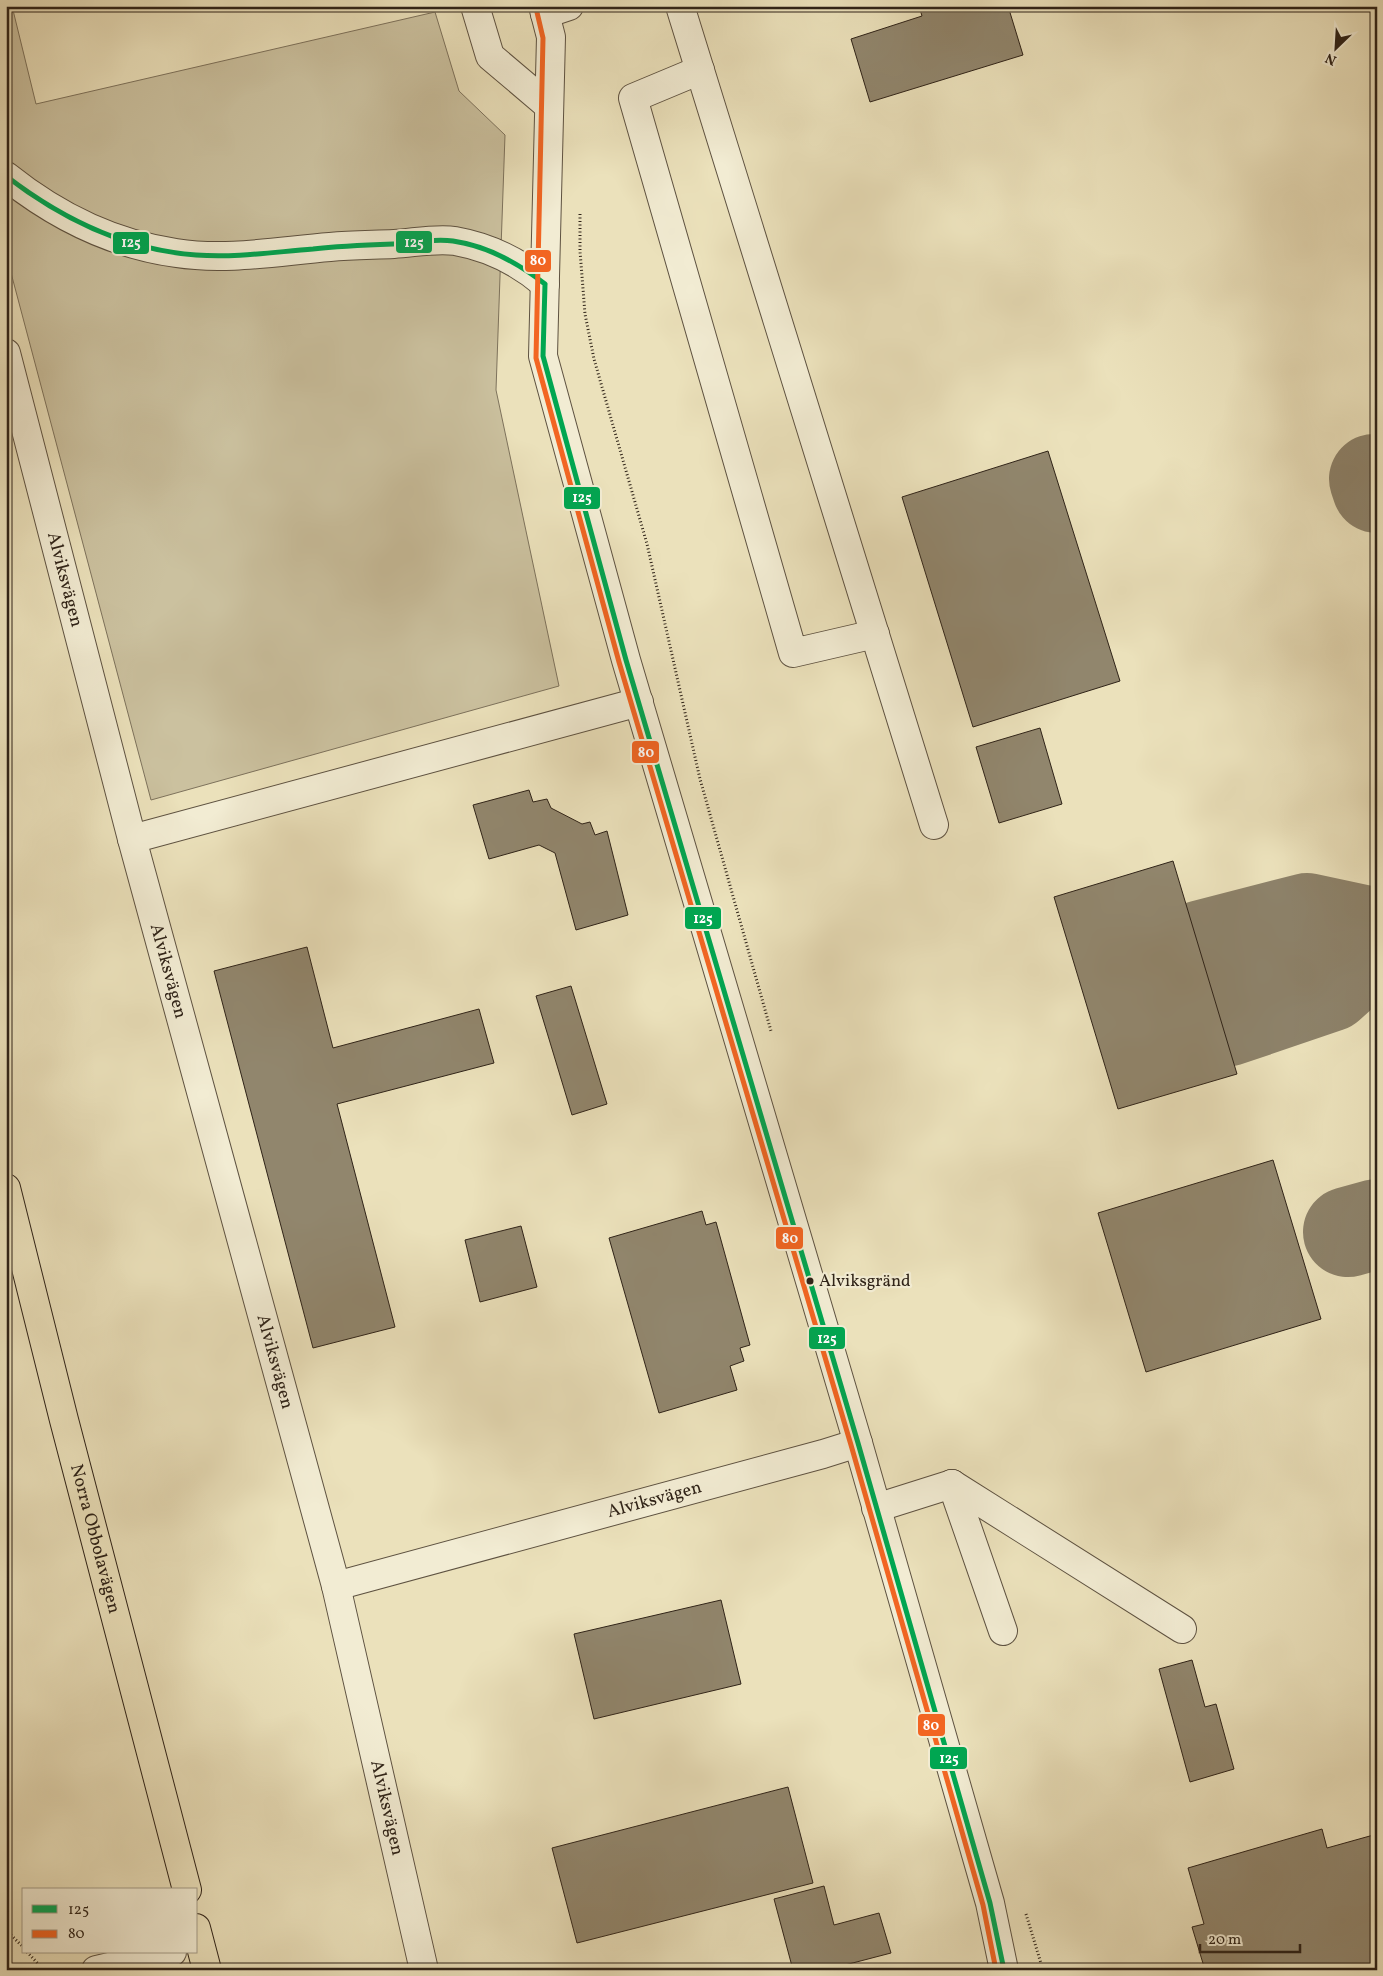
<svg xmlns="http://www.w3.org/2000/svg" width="1383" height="1976" font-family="Vollkorn,serif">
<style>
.green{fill:#cbc19f;stroke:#7d725c}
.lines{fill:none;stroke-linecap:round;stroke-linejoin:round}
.taxiway{stroke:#8d826a;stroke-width:90}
.building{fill:#91866d;stroke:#2f2318}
.minor-casing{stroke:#5e5241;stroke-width:30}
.highway-casing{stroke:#2f2318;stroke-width:30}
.path{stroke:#2f2318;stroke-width:3;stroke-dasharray:1 2.5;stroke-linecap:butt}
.minor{stroke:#f2ecd3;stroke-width:28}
.highway{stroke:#ebe1bb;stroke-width:28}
.bus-1-casing{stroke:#f2ecd3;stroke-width:9}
.bus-2-casing{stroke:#f2ecd3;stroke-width:9}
.bus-1{stroke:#00a651;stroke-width:5}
.bus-2{stroke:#f26522;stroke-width:5}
.bus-dot{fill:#2f2318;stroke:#f2ecd3;stroke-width:2}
.labels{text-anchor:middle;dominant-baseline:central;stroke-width:4.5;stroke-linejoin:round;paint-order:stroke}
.bus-label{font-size:17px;fill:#2f2318;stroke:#f2ecd3;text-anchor:start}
.street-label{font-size:18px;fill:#2f2318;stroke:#f2ecd3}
.line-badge{stroke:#f2ecd3;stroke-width:2}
.badge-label{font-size:14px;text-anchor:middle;font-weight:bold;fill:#fff}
</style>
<rect width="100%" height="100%" fill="#ebe1bb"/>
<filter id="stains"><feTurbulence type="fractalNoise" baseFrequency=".004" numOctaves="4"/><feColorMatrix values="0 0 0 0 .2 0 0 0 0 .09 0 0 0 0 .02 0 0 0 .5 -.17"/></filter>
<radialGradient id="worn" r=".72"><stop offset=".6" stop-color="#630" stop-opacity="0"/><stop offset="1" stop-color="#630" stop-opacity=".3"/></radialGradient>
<!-- green -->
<path class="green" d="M6,6H12L36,104L435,12L459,91L505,135L496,390L559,686L151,800L6,254Z"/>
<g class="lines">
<!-- taxiway -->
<path class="taxiway" d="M1374,479L1377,488
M1202,945L1307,918L1377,933
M1226,1022L1329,987L1377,944
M1348,1232L1377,1224"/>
</g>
<!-- building -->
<path class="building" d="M919,6H1008L1023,55L870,102L851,39L922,16Z
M1048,451L1120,681L973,727L902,497Z
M1040,728L1062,804L999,823L976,747Z
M529,790L533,802L547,799L551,808L582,824L590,822L595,835L607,831L628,915L576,930L555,853L539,845L489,859L473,805Z
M1173,861L1237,1074L1118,1109L1054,897Z
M307,947L333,1048L479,1009L494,1063L337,1104L395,1327L313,1348L214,971Z
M571,986L607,1104L572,1115L536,996Z
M1273,1160L1321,1319L1146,1372L1098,1213Z
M702,1211L706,1225L716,1222L750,1345L740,1348L744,1361L730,1366L737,1390L659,1413L609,1238Z
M521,1226L537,1287L480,1302L465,1240Z
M721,1600L741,1684L594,1719L574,1634Z
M1192,1660L1205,1707L1216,1704L1234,1769L1190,1782L1159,1669Z
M788,1787L813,1883L577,1943L552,1848Z
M1322,1829L1327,1848L1377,1834V1970H1205L1192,1927L1204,1924L1188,1868Z
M824,1886L834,1925L879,1913L891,1953L845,1965L846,1970H793L774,1899Z"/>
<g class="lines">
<defs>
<g id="minor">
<path d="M475,6L490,56L549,106"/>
<path d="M543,6L551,37L543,356L626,660L858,1443L990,1903L1004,1970"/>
<path d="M680,6L934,825"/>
<path d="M545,14L569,6"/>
<path d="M700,70L633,98L793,653L875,634"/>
<path d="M6,176C56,216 112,244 176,253C227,261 279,251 330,247C351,245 373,245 394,244C413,243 436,238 455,241C489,247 518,261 545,284"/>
<path id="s1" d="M6,353L132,839L336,1586L424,1970"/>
<path d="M132,839L639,702"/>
<path d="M952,1484L1182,1629"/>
<path d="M952,1484L1003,1631"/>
<path d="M876,1508L952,1484"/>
<path id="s2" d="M336,1586L823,1454L858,1443"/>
<path d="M96,1970L172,1952"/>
</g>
<g id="highway">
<path id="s3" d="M6,1188L64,1420L187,1890"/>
<path d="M196,1928L207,1970"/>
</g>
</defs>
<!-- minor casing -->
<use href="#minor" class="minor-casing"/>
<!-- highway casing -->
<use href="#highway" class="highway-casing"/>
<!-- path -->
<path class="path" d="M580,214V251L585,314L594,359L647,544L700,779L771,1031
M1026,1914L1043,1970
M6,1930L24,1948
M27,1952L44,1970"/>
<!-- minor -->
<use href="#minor" class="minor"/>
<!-- highway -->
<use href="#highway" class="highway"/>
<defs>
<path id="bus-1" d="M6,176C62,219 125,250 196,255C235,258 274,252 313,249C340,246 366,245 393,244C413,243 433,238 453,241C488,246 518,263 545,284
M545,284L543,356L626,660L858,1443L990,1903L1004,1970"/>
<path id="bus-2" d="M536,8L543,38L536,358L619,662L851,1445L983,1905L996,1970"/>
</defs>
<!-- bus-1 casing -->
<use href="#bus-1" class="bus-1-casing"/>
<!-- bus-2 casing -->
<use href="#bus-2" class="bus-2-casing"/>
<!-- bus-1 -->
<use href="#bus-1" class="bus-1"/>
<!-- bus-2 -->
<use href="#bus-2" class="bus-2"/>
</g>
<!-- markers -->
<circle class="bus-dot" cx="810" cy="1281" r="4.5"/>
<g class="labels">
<!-- bus labels -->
<g class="bus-label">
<text x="819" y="1281">Alviksgränd</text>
</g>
<!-- street labels -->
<g class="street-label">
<text stroke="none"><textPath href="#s1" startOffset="234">Alviksvägen</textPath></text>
<text stroke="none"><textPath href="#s1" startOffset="639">Alviksvägen</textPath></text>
<text stroke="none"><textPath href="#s1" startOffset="1044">Alviksvägen</textPath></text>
<text stroke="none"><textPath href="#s2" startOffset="330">Alviksvägen</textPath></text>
<text stroke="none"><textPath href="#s3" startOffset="362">Norra Obbolavägen</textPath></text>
<text stroke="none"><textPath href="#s1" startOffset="1504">Alviksvägen</textPath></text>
</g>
</g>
<g class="line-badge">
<rect x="395" y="230" width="38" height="24" rx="5" fill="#00a651"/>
<rect x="112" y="231" width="38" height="24" rx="5" fill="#00a651"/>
<rect x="524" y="249" width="28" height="24" rx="5" fill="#f26522"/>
<rect x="563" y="486" width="38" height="24" rx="5" fill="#00a651"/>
<rect x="631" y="740" width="29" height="24" rx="5" fill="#f26522"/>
<rect x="684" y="906" width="38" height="24" rx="5" fill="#00a651"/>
<rect x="775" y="1226" width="29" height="24" rx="5" fill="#f26522"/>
<rect x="808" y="1326" width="38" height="24" rx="5" fill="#00a651"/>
<rect x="917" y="1713" width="29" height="24" rx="5" fill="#f26522"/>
<rect x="929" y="1746" width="39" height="24" rx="5" fill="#00a651"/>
</g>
<g class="badge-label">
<text x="414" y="247">125</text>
<text x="131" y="247">125</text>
<text x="538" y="265">80</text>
<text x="582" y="502">125</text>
<text x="646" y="757">80</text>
<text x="703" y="923">125</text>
<text x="790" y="1243">80</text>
<text x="827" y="1343">125</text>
<text x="931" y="1730">80</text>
<text x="949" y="1763">125</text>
</g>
<!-- margin -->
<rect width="1383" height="1976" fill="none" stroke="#ebe1bb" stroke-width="25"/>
<rect x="8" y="8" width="1368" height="1961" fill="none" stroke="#2f2318" stroke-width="2.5"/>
<rect x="12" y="12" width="1358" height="1951" fill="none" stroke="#2f2318"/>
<!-- legend -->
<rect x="22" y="1888" width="175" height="65" fill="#f2ecd3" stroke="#a49c88"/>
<rect x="32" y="1905" width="25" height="8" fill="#00a651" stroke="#a49c88"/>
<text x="68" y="1914" font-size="15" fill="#2f2318">125</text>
<rect x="32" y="1930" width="25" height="8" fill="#f26522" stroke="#a49c88"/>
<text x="68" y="1938" font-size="15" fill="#2f2318">80</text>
<!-- north arrow -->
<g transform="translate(1336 48) rotate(205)" stroke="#f2ecd3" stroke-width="4" paint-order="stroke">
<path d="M0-4L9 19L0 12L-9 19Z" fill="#2f2318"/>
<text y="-8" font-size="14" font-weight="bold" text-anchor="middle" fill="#2f2318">N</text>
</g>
<!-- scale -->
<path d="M1200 1944v8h100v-8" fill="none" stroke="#2f2318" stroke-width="2.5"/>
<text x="1208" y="1944" font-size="15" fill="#2f2318" stroke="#f2ecd3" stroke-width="4" paint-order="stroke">20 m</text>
<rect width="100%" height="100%" filter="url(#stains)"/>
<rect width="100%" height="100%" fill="url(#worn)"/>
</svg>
